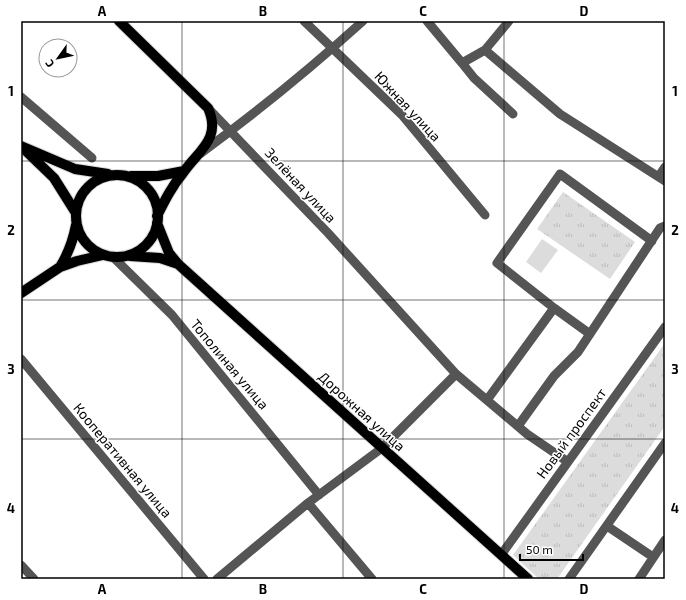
<svg xmlns="http://www.w3.org/2000/svg" width="686" height="600" font-family="'Exo 2',sans-serif">
<style>
.park{fill:url(#park-tufts)}
.pitch{fill:#dcdcdc}
.lines{fill:none;stroke-linecap:round;stroke-linejoin:round}
.major-casing{stroke:#dbdbdb;stroke-width:12}
.minor{stroke:#555;stroke-width:9}
.major{stroke:#000;stroke-width:10}
.grid{fill:none;stroke:#000;stroke-width:1;stroke-opacity:0.55}
.labels{text-anchor:middle;dominant-baseline:central;stroke-width:3;stroke-linejoin:round;paint-order:stroke}
.street-label{font-size:14px;fill:#000;stroke:#fff}
.neatline{fill:none;stroke:#000;stroke-width:1.5}
.grid-label{font-size:13px;text-anchor:middle;font-weight:bold;fill:#000}
</style>
<defs>
<pattern id="park-tufts" width="24" height="20" patternUnits="userSpaceOnUse"><rect width="24" height="20" fill="#dcdcdc"/><path d="M3 7l-1-3M5 7V3M7 7l1-3M15 17l-1-3M17 17v-4M19 17l1-3" fill="none" stroke="#bbb"/></pattern>
</defs>
<rect width="100%" height="100%" fill="#fff"/>
<!-- park -->
<path class="park" d="M563,192L635,242L610,279L537,229Z
M665,343V426L557,579H539L513,555Z"/>
<!-- pitch -->
<path class="pitch" d="M542,239L558,250L541,273L526,262Z"/>
<g class="lines">
<defs>
<path id="major" d="M119,21L208,108C222,139 198,151 183,173C172,186 165,200 157,216
M21,146L75,169L108,174
M27,152L54,178L76,213
M76 216a41 41 0 1 1 82 0a41 41 0 1 1-82 0Z
M131,176H158L184,171
M157,223L169,253L178,264L528,579
M130,256L160,258L178,264
M60,267C68,254 73,241 76,225
M21,293L60,267L77,261L103,255"/>
</defs>
<!-- major casing -->
<use href="#major" class="major-casing"/>
<!-- minor -->
<path class="minor" d="M304,21L402,115L485,215
M427,21L462,63L485,50L509,21
M485,50L560,114L665,181
M462,63L474,78L513,114
M21,97L92,158
M208,108L328,233L456,374L527,434L568,462
M201,153C257,112 311,68 363,21
M659,176L665,167
M113,257L172,315L319,495
M554,308L590,334
M21,359L204,579
M487,400L554,308L497,263L560,174L652,241
M518,426L554,376L578,352L660,228L665,226
M308,503L372,579
M607,526L653,557
M501,555L665,327
M21,565L34,579
M217,579L308,503L382,448L456,374
M569,579L665,443
M639,579L665,540"/>
<!-- major -->
<use href="#major" class="major"/>
</g>
<!-- grid -->
<path class="grid" d="M182,21V579M343,21V579M504,21V579M21,161H665M21,300H665M21,439H665"/>
<g class="labels">
<!-- street labels -->
<g class="street-label">
<text transform="translate(408 106) rotate(47)">Южная улица</text>
<text transform="translate(301 185) rotate(47)">Зелёная улица</text>
<text transform="translate(230 364) rotate(50)">Тополиная улица</text>
<text transform="translate(362 411) rotate(42)">Дорожная улица</text>
<text transform="translate(571 433) rotate(-54)">Новый проспект</text>
<text transform="translate(123 460) rotate(50)">Кооперативная улица</text>
</g>
</g>
<!-- border -->
<rect width="686" height="600" fill="none" stroke="#ffffff" stroke-width="44"/>
<!-- north arrow -->
<g transform="translate(58 58) rotate(237)"><circle r="19" fill="#ffffff" stroke="#999999"/>
<path d="M0-3L7 15L0 10L-7 15Z" fill="#000000"/>
<text y="-6" font-size="11" font-weight="bold" text-anchor="middle" fill="#000000">С</text>
</g>
<!-- scale -->
<path d="M520 554v6h63v-6" fill="none" stroke="#000000" stroke-width="2"/>
<text x="526" y="554" font-size="12" fill="#000000" stroke="#ffffff" stroke-width="3" paint-order="stroke">50 m</text>
<rect x="22" y="22" width="642" height="556" class="neatline"/>
<g class="grid-label">
<text x="102" y="16">A</text>
<text x="263" y="16">B</text>
<text x="423" y="16">C</text>
<text x="584" y="16">D</text>
<text x="11" y="96">1</text>
<text x="675" y="96">1</text>
<text x="11" y="235">2</text>
<text x="675" y="235">2</text>
<text x="11" y="374">3</text>
<text x="675" y="374">3</text>
<text x="11" y="513">4</text>
<text x="675" y="513">4</text>
<text x="102" y="594">A</text>
<text x="263" y="594">B</text>
<text x="423" y="594">C</text>
<text x="584" y="594">D</text>
</g>
</svg>
